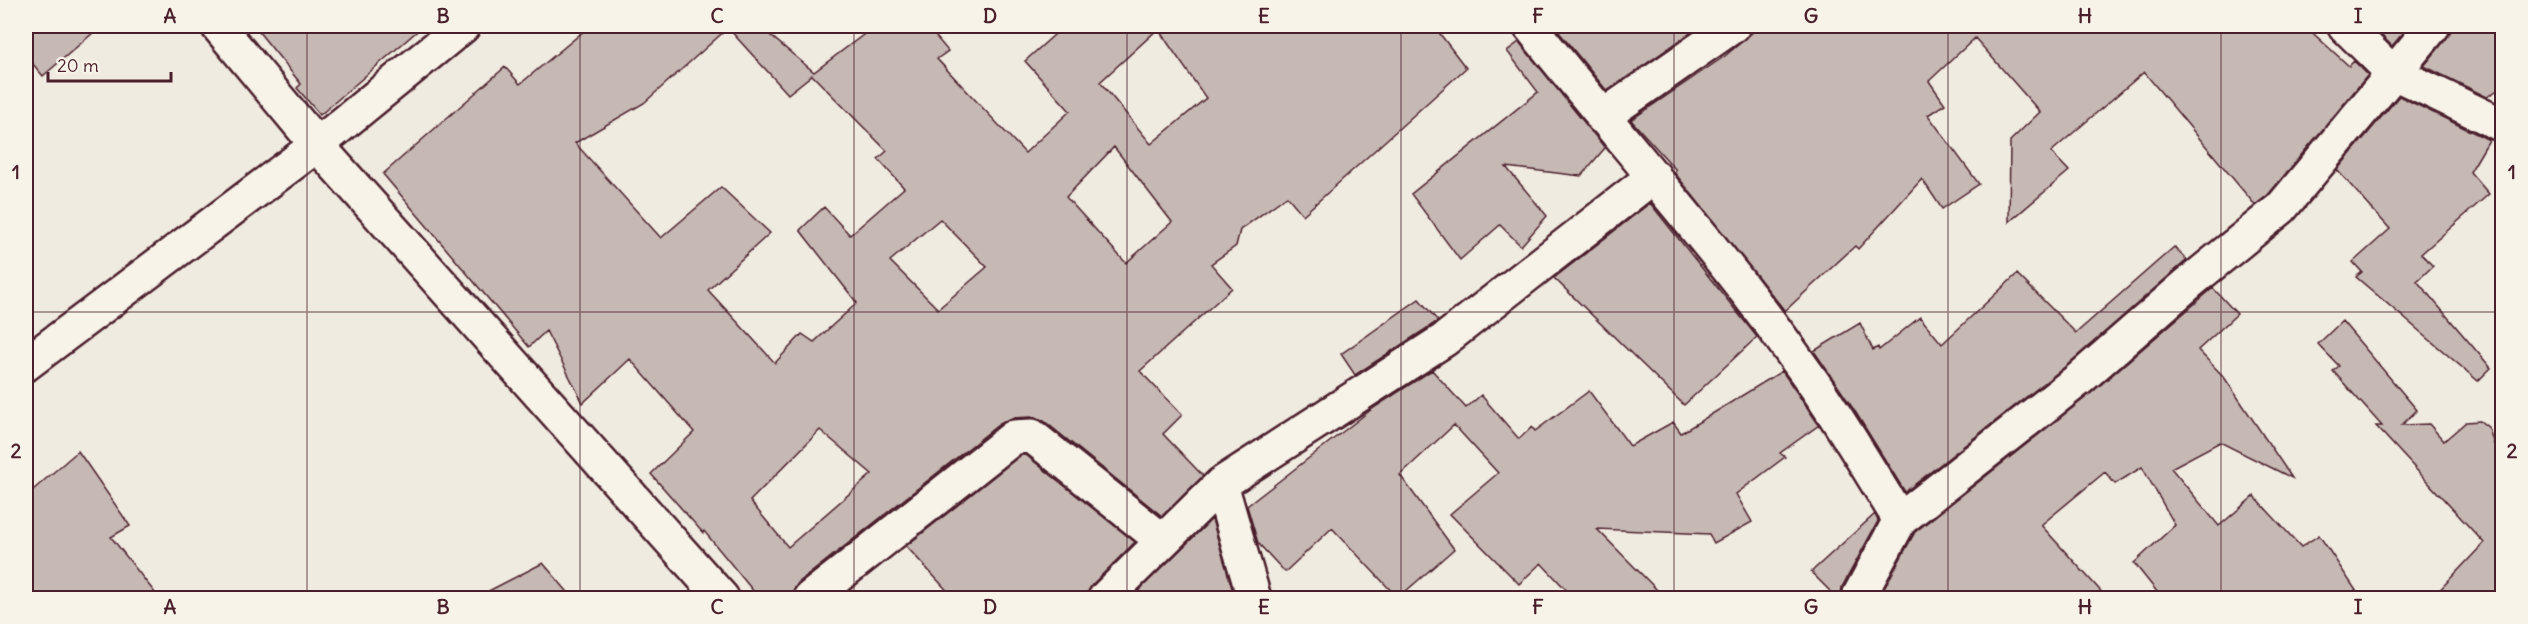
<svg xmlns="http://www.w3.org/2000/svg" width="2528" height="624" font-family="Delius,sans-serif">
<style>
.building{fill:#c6b8b3;stroke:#4a1f2b;stroke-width:1.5;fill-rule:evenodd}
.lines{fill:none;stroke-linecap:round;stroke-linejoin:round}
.minor-casing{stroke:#4a1f2b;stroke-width:38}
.major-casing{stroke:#4a1f2b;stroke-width:38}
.minor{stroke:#f7f3e8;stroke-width:33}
.major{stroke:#f7f3e8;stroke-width:33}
.grid{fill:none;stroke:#4a1f2b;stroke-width:1.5;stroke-opacity:0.55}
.neatline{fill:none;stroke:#4a1f2b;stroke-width:2}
.grid-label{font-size:20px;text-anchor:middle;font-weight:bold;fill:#4a1f2b}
</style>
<rect width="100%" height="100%" fill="#f0ebe0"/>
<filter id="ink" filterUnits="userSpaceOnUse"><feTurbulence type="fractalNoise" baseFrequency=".0167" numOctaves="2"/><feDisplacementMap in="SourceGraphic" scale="12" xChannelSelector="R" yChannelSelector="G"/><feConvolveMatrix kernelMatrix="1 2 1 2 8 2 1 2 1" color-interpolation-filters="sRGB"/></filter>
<g filter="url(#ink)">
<!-- building -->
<path class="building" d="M26,26H101L43,76L26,56Z
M254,26H423L320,115L297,88L301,84Z
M590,26H759L814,72L875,26H927L948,51L937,59L1025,153L1070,111L1025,61L1064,26H1434L1466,68L1303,215L1287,196L1240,230L1236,246L1211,264L1232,288L1140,371L1182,415L1163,434L1203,476L1162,516L1044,421L1031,417L1013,418L1002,422L798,583L789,598H759L704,531L703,533L651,474L694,432L630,359L583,403L546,331L529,347L383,174L505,67L520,84ZM728,28L788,94L812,75L887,151L878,159L904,188L850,235L824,207L800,230L857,303L814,342L802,334L775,363L708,290L770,233L721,187L661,238L575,143L644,103ZM1158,29L1206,98L1151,144L1100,82ZM1114,147L1172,222L1126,263L1066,197ZM940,219L987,267L938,309L890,261ZM820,430L872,474L788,547L750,501Z
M1554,26H1697L1699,27L1607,91Z
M1760,26H2305L2349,66L2354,61L2368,75L2268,195L2255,205L2144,72L2051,152L2069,171L2009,222L2010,141L2040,112L1975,38L1929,81L1945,104L1928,115L1979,184L1942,209L1922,179L1858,249L1855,246L1785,311L1674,172L1676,170L1631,120L1725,56Z
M2385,26H2409L2392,46L2379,33Z
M2451,26H2502V87L2487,97L2424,66L2447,38Z
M1519,42L1605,148L1581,176L1506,167L1547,216L1521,246L1500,225L1460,260L1411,194L1538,92L1507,51Z
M2399,96L2489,140L2470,172L2489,194L2421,254L2433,266L2417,281L2491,368L2478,381L2356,277L2362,272L2353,262L2390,229L2337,170Z
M1650,203L1757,337L1684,405L1554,278Z
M2174,247L2187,260L2066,366L1905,492L1856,413L1814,351L1860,323L1873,350L1878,347L1879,350L1920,317L1942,344L2017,274L2076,333Z
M2213,288L2237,314L2198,350L2224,377L2292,478L2220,442L2171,468L2219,526L2254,496L2301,547L2319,535L2361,598H2162L2134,563L2175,525L2142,467L2115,484L2105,472L2041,525L2107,598H1879L1915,532L2090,394Z
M1419,299L1438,321L1355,375L1341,354Z
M2342,321L2417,410L2402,425L2429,424L2444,441L2466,422L2480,421L2489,428L2494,445L2502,456V598H2432L2484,543L2376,426H2382L2333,371L2339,366L2318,344Z
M1432,370L1466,408L1481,395L1519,439L1532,427L1535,431L1589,391L1630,446L1673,422L1681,433L1782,371L1819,425L1780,453L1785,457L1736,494L1752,522L1714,543L1709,534L1597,529L1665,598H1574L1541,563L1519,584L1450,514L1498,473L1454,425L1400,475L1454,549L1398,598L1332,528L1285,572L1258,543L1247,506L1372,409Z
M78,451L130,526L111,537L159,598H26V496Z
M1021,455H1026L1135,542L1092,585L1087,598H954L906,546Z
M1875,514L1878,521L1842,587L1841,598H1837L1811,572Z
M1212,519L1235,598H1131Z
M543,563L573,598H475Z"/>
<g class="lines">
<defs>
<path id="minor" d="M218,26L317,145L722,598
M1530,26C1620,140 1718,248 1802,367C1838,416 1868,469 1900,520L1859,596L1860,598
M2345,26L2392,72L2502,125
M1602,117L1733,26
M1221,484L1254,598
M1900,520L2078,380L2189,283L2281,208L2433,26
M810,598L1014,437L1032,436L1163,541
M1105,598L1221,484L1444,340L1654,176"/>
<path id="major" d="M26,364L317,145L463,26"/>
</defs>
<!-- minor casing -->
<use href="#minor" class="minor-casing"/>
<!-- major casing -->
<use href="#major" class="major-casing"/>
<!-- minor -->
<use href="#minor" class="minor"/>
<!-- major -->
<use href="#major" class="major"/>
</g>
</g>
<!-- grid -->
<path class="grid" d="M307,26V598M580,26V598M854,26V598M1127,26V598M1401,26V598M1674,26V598M1948,26V598M2221,26V598M26,312H2502"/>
<!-- margin -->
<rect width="2528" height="624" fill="none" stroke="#f7f3e8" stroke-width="66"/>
<!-- scale -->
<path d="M48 72v9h123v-9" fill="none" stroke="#4a1f2b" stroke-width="3"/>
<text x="57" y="72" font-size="18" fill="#4a1f2b" stroke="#f7f3e8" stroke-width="4.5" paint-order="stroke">20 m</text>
<rect x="33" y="33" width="2462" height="558" class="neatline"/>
<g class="grid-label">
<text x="170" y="23">A</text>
<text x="443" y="23">B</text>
<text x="717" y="23">C</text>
<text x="990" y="23">D</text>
<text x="1264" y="23">E</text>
<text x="1538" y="23">F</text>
<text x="1811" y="23">G</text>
<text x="2085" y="23">H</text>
<text x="2358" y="23">I</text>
<text x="16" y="179">1</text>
<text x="2512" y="179">1</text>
<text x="16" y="458">2</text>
<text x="2512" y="458">2</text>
<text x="170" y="614">A</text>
<text x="443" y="614">B</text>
<text x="717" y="614">C</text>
<text x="990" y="614">D</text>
<text x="1264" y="614">E</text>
<text x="1538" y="614">F</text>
<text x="1811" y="614">G</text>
<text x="2085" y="614">H</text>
<text x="2358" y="614">I</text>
</g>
</svg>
